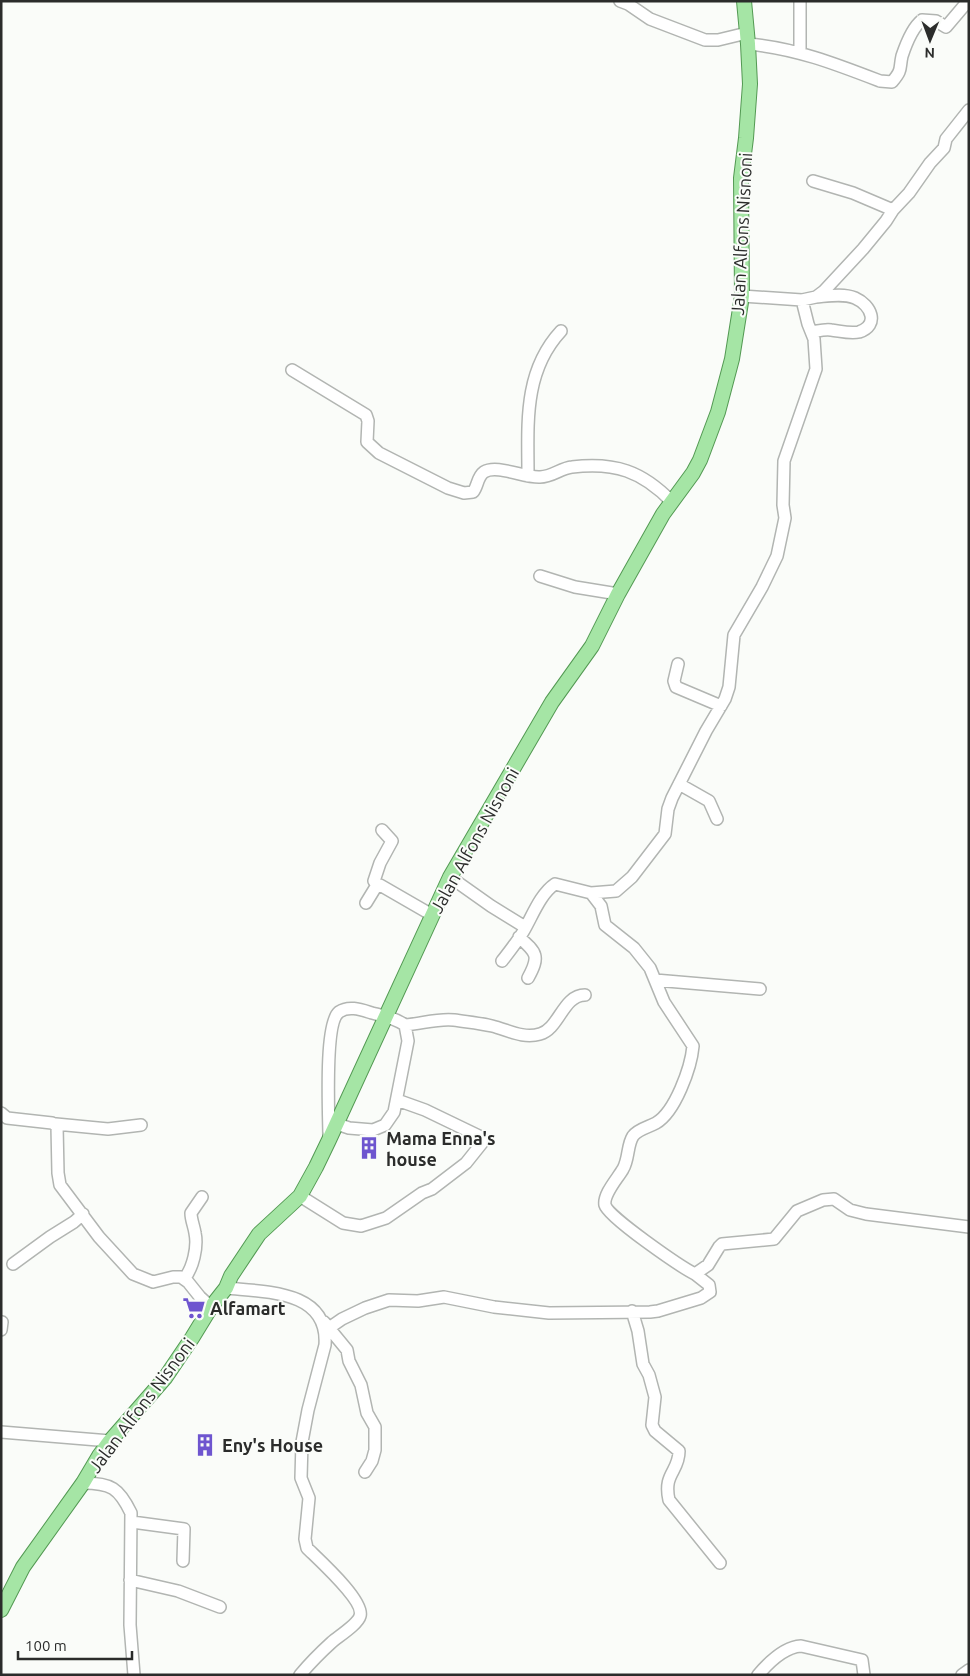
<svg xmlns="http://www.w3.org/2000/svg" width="970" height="1676" font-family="Ubuntu,sans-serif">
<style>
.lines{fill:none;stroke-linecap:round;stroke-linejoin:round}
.minor-casing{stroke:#b2b5b2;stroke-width:14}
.major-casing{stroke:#539953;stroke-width:16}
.minor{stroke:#fff;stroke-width:11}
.major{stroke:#a5e5a5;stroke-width:14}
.labels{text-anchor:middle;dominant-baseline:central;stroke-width:4;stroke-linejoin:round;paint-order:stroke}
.street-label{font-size:18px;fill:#2b2c2b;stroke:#fafcf9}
.poi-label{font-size:18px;font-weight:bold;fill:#2b2c2b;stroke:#fafcf9;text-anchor:start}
</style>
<rect width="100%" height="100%" fill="#fafcf9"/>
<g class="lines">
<defs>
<path id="minor" d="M620,1L628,4L650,19L705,40H718L747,33
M748,44C795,48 836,64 880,81L892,82C903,69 899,69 902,56C906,44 913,27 922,20L936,21L946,27L968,1
M800,52V1
M813,181L853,193L893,210
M742,296L802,300L816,297L824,291L863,249L886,221L893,210L909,193L930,163L944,148L946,139L969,110
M812,332C818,331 825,329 831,330C840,331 850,334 859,332C880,325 871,305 855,298C843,293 828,296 816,297
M292,370L366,415L368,421L367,442L379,453L448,488L464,493L473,492C478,486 477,477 484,472C497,464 524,478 540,477C552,477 561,468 572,467C615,462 642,471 672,502
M528,476C528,424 523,372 561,331
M540,576L575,587L618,594
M678,664L674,681L676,687L721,706
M679,784L709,801L717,819
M450,877L491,906L525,927
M377,885L374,881L380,863L392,841L382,830
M591,893L601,906L605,925L634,948L650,968L664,1002L693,1046C691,1068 675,1112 656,1123C649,1127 638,1129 633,1136C627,1145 629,1159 623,1169C618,1178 603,1194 605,1205C608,1217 681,1267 695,1274L708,1265L719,1247L722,1244L774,1239L797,1211L823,1200L834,1199L850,1210L866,1214L969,1227
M366,903L377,885H380L432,915
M519,937C537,953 540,956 528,978
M502,961C509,952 517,942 523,932C532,917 540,894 555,884L591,893L616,891L632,877L665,834L668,809L672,798L706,731L725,699L729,687L734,635L762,587L777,556L785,518L783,505L784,461L816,369L814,339L808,324L802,300
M655,980L760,989
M405,1025C421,1024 438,1018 454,1020C467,1022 480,1023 492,1026C508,1030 523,1039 540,1034C559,1029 563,995 585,995
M1,1113L7,1118L52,1123L57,1126L58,1173L60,1185L99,1237L133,1274L153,1282L173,1277H181L188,1282L200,1297L211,1307
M56,1124L108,1129L141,1125
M329,1138C329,1117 324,1023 339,1012C349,1005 362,1010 372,1013C384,1016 395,1018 405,1025L408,1041L394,1112L385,1125L373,1130L349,1128L337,1124
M300,1196L343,1223L361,1226L386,1218L422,1193L432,1189L466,1163L482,1143L483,1140L481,1137L425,1110L397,1100
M13,1264L50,1237L74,1222L83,1214
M184,1279C193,1268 198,1247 195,1233C194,1226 191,1220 191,1213L202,1197
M226,1288C265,1292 329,1290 325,1345L308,1410L302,1442L301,1478L309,1498L305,1539L307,1548C318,1559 365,1601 360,1616C358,1624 339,1636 332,1642C321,1652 310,1663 300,1675
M632,1311L638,1331L643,1364L649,1375L655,1397L652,1425L655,1431L679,1451C679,1472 663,1473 669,1500L720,1563
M324,1322L347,1350L349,1361L361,1385L367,1413L375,1427V1450L372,1461L365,1472
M329,1328L342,1319L365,1308L389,1300L418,1301L444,1297L494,1307L549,1313L650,1312L658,1311L701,1298L710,1292L709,1285L695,1274
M1,1330L2,1322
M1,1432L110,1441
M83,1483C111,1483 119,1488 131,1513L130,1625L134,1675
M132,1522L184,1529L183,1561
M130,1580L178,1591L220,1607
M758,1675C769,1662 784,1647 801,1646L862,1660L864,1675
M962,1675L969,1670"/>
<path id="major" d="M1,1610L23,1567L83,1483L99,1456L110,1441L165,1378L192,1338L211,1307L226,1288L231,1276L259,1234L300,1196L316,1167L329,1140L450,877L552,702L592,646L618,594L663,514L693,473L700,460L718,412L732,359L742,296L741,178L746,138L750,84L748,44L744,1"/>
</defs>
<!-- minor casing -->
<use href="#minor" class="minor-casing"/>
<!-- major casing -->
<use href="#major" class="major-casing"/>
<!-- minor -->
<use href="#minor" class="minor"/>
<!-- major -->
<use href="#major" class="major"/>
</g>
<!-- icons -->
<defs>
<symbol id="building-bare" viewBox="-9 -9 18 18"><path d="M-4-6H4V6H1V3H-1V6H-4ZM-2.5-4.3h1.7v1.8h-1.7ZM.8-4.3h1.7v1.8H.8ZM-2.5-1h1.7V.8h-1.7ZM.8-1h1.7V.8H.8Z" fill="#6e55cf" stroke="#fafcf9" stroke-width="2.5" paint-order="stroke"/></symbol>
<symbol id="supermarket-bare" viewBox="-9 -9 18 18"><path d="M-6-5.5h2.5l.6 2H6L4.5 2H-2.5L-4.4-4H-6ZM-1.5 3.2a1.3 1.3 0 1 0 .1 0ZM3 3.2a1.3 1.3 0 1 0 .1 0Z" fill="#6e55cf" stroke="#fafcf9" stroke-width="2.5" paint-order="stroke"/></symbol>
</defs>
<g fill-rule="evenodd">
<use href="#building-bare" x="353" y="1132" width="32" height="32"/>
<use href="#supermarket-bare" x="178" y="1292" width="32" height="32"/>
<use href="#building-bare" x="189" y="1429" width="32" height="32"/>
</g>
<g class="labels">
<!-- street labels -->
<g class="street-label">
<text transform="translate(741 234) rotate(-87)">Jalan Alfons Nisnoni</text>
<text transform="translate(474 840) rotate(-61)">Jalan Alfons Nisnoni</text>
<text transform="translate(141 1405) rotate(-53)">Jalan Alfons Nisnoni</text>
</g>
<!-- poi labels -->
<g class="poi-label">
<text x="386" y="1138">Mama Enna's<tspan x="386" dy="21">house</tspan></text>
<text x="210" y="1308">Alfamart</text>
<text x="222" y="1445">Eny's House</text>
</g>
</g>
<!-- border -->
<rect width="970" height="1676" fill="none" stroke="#2b2c2b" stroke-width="5"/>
<!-- north arrow -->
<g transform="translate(930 40) rotate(181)" stroke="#fafcf9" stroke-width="4" paint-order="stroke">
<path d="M0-4L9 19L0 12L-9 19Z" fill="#2b2c2b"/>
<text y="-8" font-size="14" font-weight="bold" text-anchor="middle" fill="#2b2c2b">N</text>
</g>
<!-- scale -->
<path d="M18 1651v8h114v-8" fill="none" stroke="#2b2c2b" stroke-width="2.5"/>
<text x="25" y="1651" font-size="15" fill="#2b2c2b" stroke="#fafcf9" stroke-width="4" paint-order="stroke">100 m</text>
</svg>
